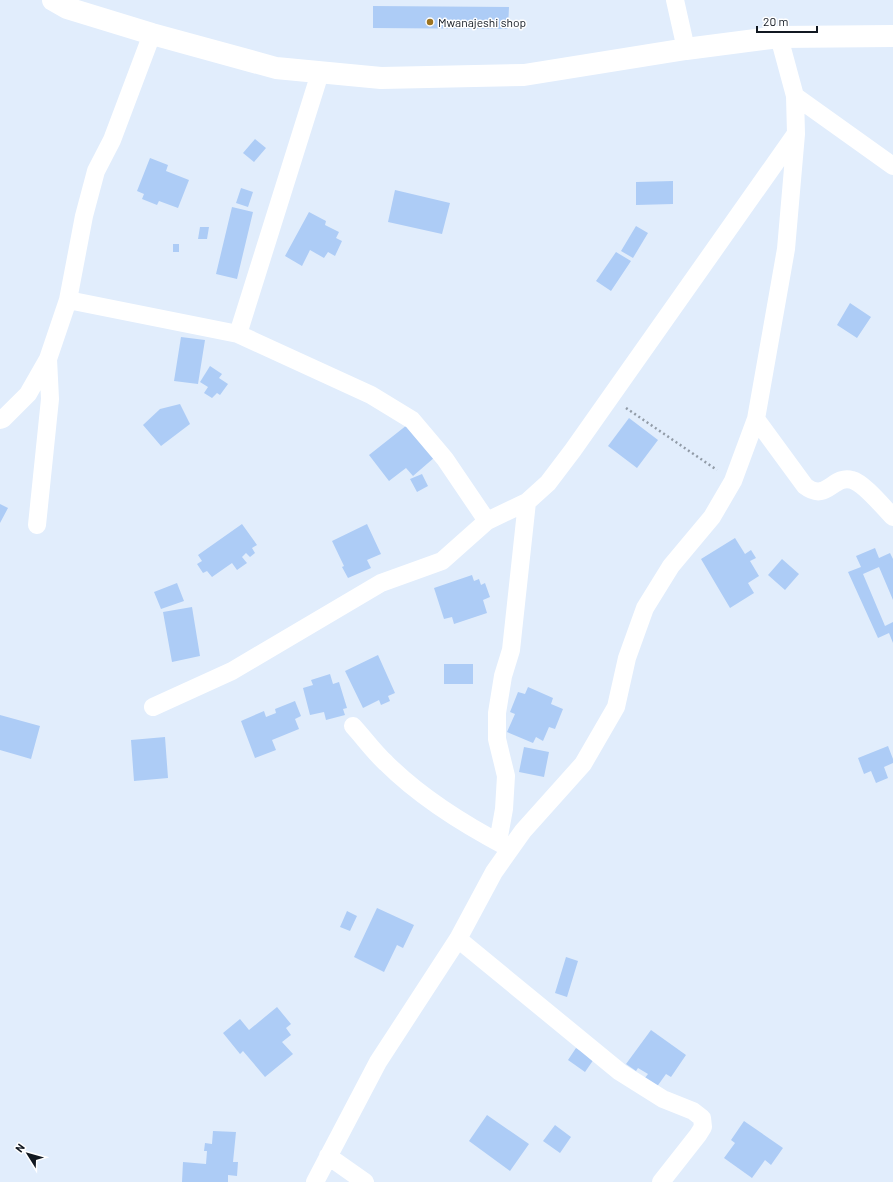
<svg xmlns="http://www.w3.org/2000/svg" width="893" height="1182" font-family="Barlow,sans-serif">
<style>
.building{fill:#adccf6}
.lines{fill:none;stroke-linecap:round;stroke-linejoin:round}
.path{stroke:#919ba7;stroke-width:2.5;stroke-dasharray:2 3;stroke-linecap:butt}
.minor{stroke:#fff;stroke-width:18}
.tertiary{stroke:#fff;stroke-width:22}
.poi-dot{fill:#9d7421;stroke:#fff;stroke-width:1.5}
.labels{text-anchor:middle;dominant-baseline:central;stroke-width:3;stroke-linejoin:round;paint-order:stroke}
.poi-label{font-size:12px;fill:#111821;stroke:#fff;text-anchor:start}
</style>
<rect width="100%" height="100%" fill="#e1edfc"/>
<!-- building -->
<path class="building" d="M373,6L509,7L508,29L373,28Z
M255,139L266,148L254,162L243,153Z
M150,158L168,165L166,171L189,180L178,208L159,201L157,205L142,199L144,194L137,191Z
M673,181V204L636,205V182Z
M241,188L253,192L248,207L236,203Z
M395,190L450,203L442,234L388,222Z
M232,207L253,212L237,279L216,274Z
M309,212L326,221L325,225L339,232L336,238L342,241L335,256L328,252L324,258L310,250L302,266L285,256Z
M636,226L648,233L633,258L621,251Z
M200,227H209L207,239H198Z
M173,244H179V252H173Z
M616,252L631,261L611,291L596,281Z
M850,303L871,317L857,338L837,325Z
M181,337L205,340L198,384L174,381Z
M210,366L222,374L219,378L228,384L220,395L217,393L212,398L204,393L208,387L200,382Z
M180,404L190,424L161,446L143,425L160,409Z
M629,418L658,440L637,468L608,446Z
M407,425L435,457L413,476L406,468L389,481L369,455Z
M422,474L428,486L417,492L410,479Z
M0,504L8,508L0,523Z
M242,524L257,545L252,548L255,553L250,557L246,553L242,557L247,563L237,570L232,563L212,577L207,571L203,573L197,564L202,561L198,555Z
M367,524L381,554L367,560L371,568L348,578L342,567L344,566L332,541Z
M735,538L745,554L751,550L756,558L750,561L759,576L748,583L754,593L730,608L701,559Z
M875,548L879,558L890,553L893,559V600L879,567L863,574L885,626L893,622V643L889,633L878,638L848,572L861,567L856,556Z
M782,559L799,574L785,590L768,575Z
M472,575L474,581L479,579L481,585L485,583L490,597L483,600L487,613L454,624L452,617L444,619L434,588Z
M177,583L184,601L161,609L154,592Z
M192,607L200,656L172,662L163,612Z
M378,655L395,693L388,696L390,701L381,705L379,700L363,708L345,671Z
M444,664H473V684H444Z
M330,674L333,684L339,682L347,708L343,709L345,715L326,720L324,712L310,715L303,688L313,685L311,680Z
M528,687L553,698L551,704L563,709L555,729L549,727L543,741L536,737L533,743L507,732L515,714L510,712L518,692L525,694Z
M295,701L301,716L295,719L299,729L272,740L276,750L255,758L241,721L264,711L266,717L276,713L275,709Z
M0,715L40,726L31,759L0,750Z
M165,737L168,778L134,781L131,740Z
M888,746L893,759V763L884,767L888,778L876,783L871,771L864,774L858,758Z
M524,747L549,752L544,777L519,772Z
M377,908L414,925L403,948L397,945L384,972L354,957Z
M347,911L357,916L350,931L340,927Z
M566,957L578,961L567,997L555,993Z
M277,1007L291,1024L286,1028L291,1035L282,1042L293,1054L265,1077L243,1051L240,1054L223,1033L240,1019L249,1030Z
M651,1030L686,1055L671,1077L666,1074L656,1088L644,1079L648,1074L638,1068L636,1071L626,1064Z
M576,1048L594,1059L585,1072L568,1060Z
M487,1115L529,1144L510,1171L469,1141Z
M744,1121L783,1148L771,1165L765,1160L752,1178L724,1158L735,1143L731,1140Z
M555,1125L571,1137L560,1153L543,1141Z
M213,1131L236,1132L233,1162H238L237,1176L228,1175V1182H182L183,1162L206,1164L207,1151H204L205,1143L212,1144Z"/>
<g class="lines">
<!-- path -->
<path class="path" d="M626,408L717,470"/>
<!-- minor -->
<path class="minor" d="M675,0L686,49
M795,96L893,166
M68,300L238,334L371,395L412,420L445,459L487,521
M238,334L320,73
M756,419L805,486C827,503 833,474 852,480C864,483 884,508 893,517
M0,420L3,419L28,394L48,359L68,300L84,216L96,171L112,140L152,34
M37,525L50,399L48,359
M153,707L232,671L381,583L442,561L487,521L527,502L548,483L573,450L795,135
M353,726C364,738 374,752 386,763C421,798 463,824 507,847
M498,842L504,809L506,776L497,739V713L503,676L511,650L527,502
M458,939L620,1072L663,1099L693,1111L702,1118L703,1127L698,1135L661,1182
M328,1156L365,1182
M315,1182L378,1062L458,939L494,872L523,831L583,764L616,707L627,658L645,608L671,566L712,517L733,481L756,419L786,249L796,134L795,96L779,37"/>
<!-- tertiary -->
<path class="tertiary" d="M53,0L67,8L152,34L276,68L381,78L524,75L686,49L779,37L893,36"/>
</g>
<!-- markers -->
<circle class="poi-dot" cx="430" cy="22" r="4"/>
<g class="labels">
<!-- poi labels -->
<g class="poi-label">
<text x="438" y="22">Mwanajeshi shop</text>
</g>
</g>
<!-- north arrow -->
<g transform="translate(28 1154) rotate(307)" stroke="#ffffff" stroke-width="3" paint-order="stroke">
<path d="M0-3L7 15L0 10L-7 15Z" fill="#111821"/>
<text y="-6" font-size="11" font-weight="bold" text-anchor="middle" fill="#111821">N</text>
</g>
<!-- scale -->
<path d="M757 26v6h60v-6" fill="none" stroke="#111821" stroke-width="2"/>
<text x="763" y="26" font-size="12" fill="#111821" stroke="#ffffff" stroke-width="3" paint-order="stroke">20 m</text>
</svg>
